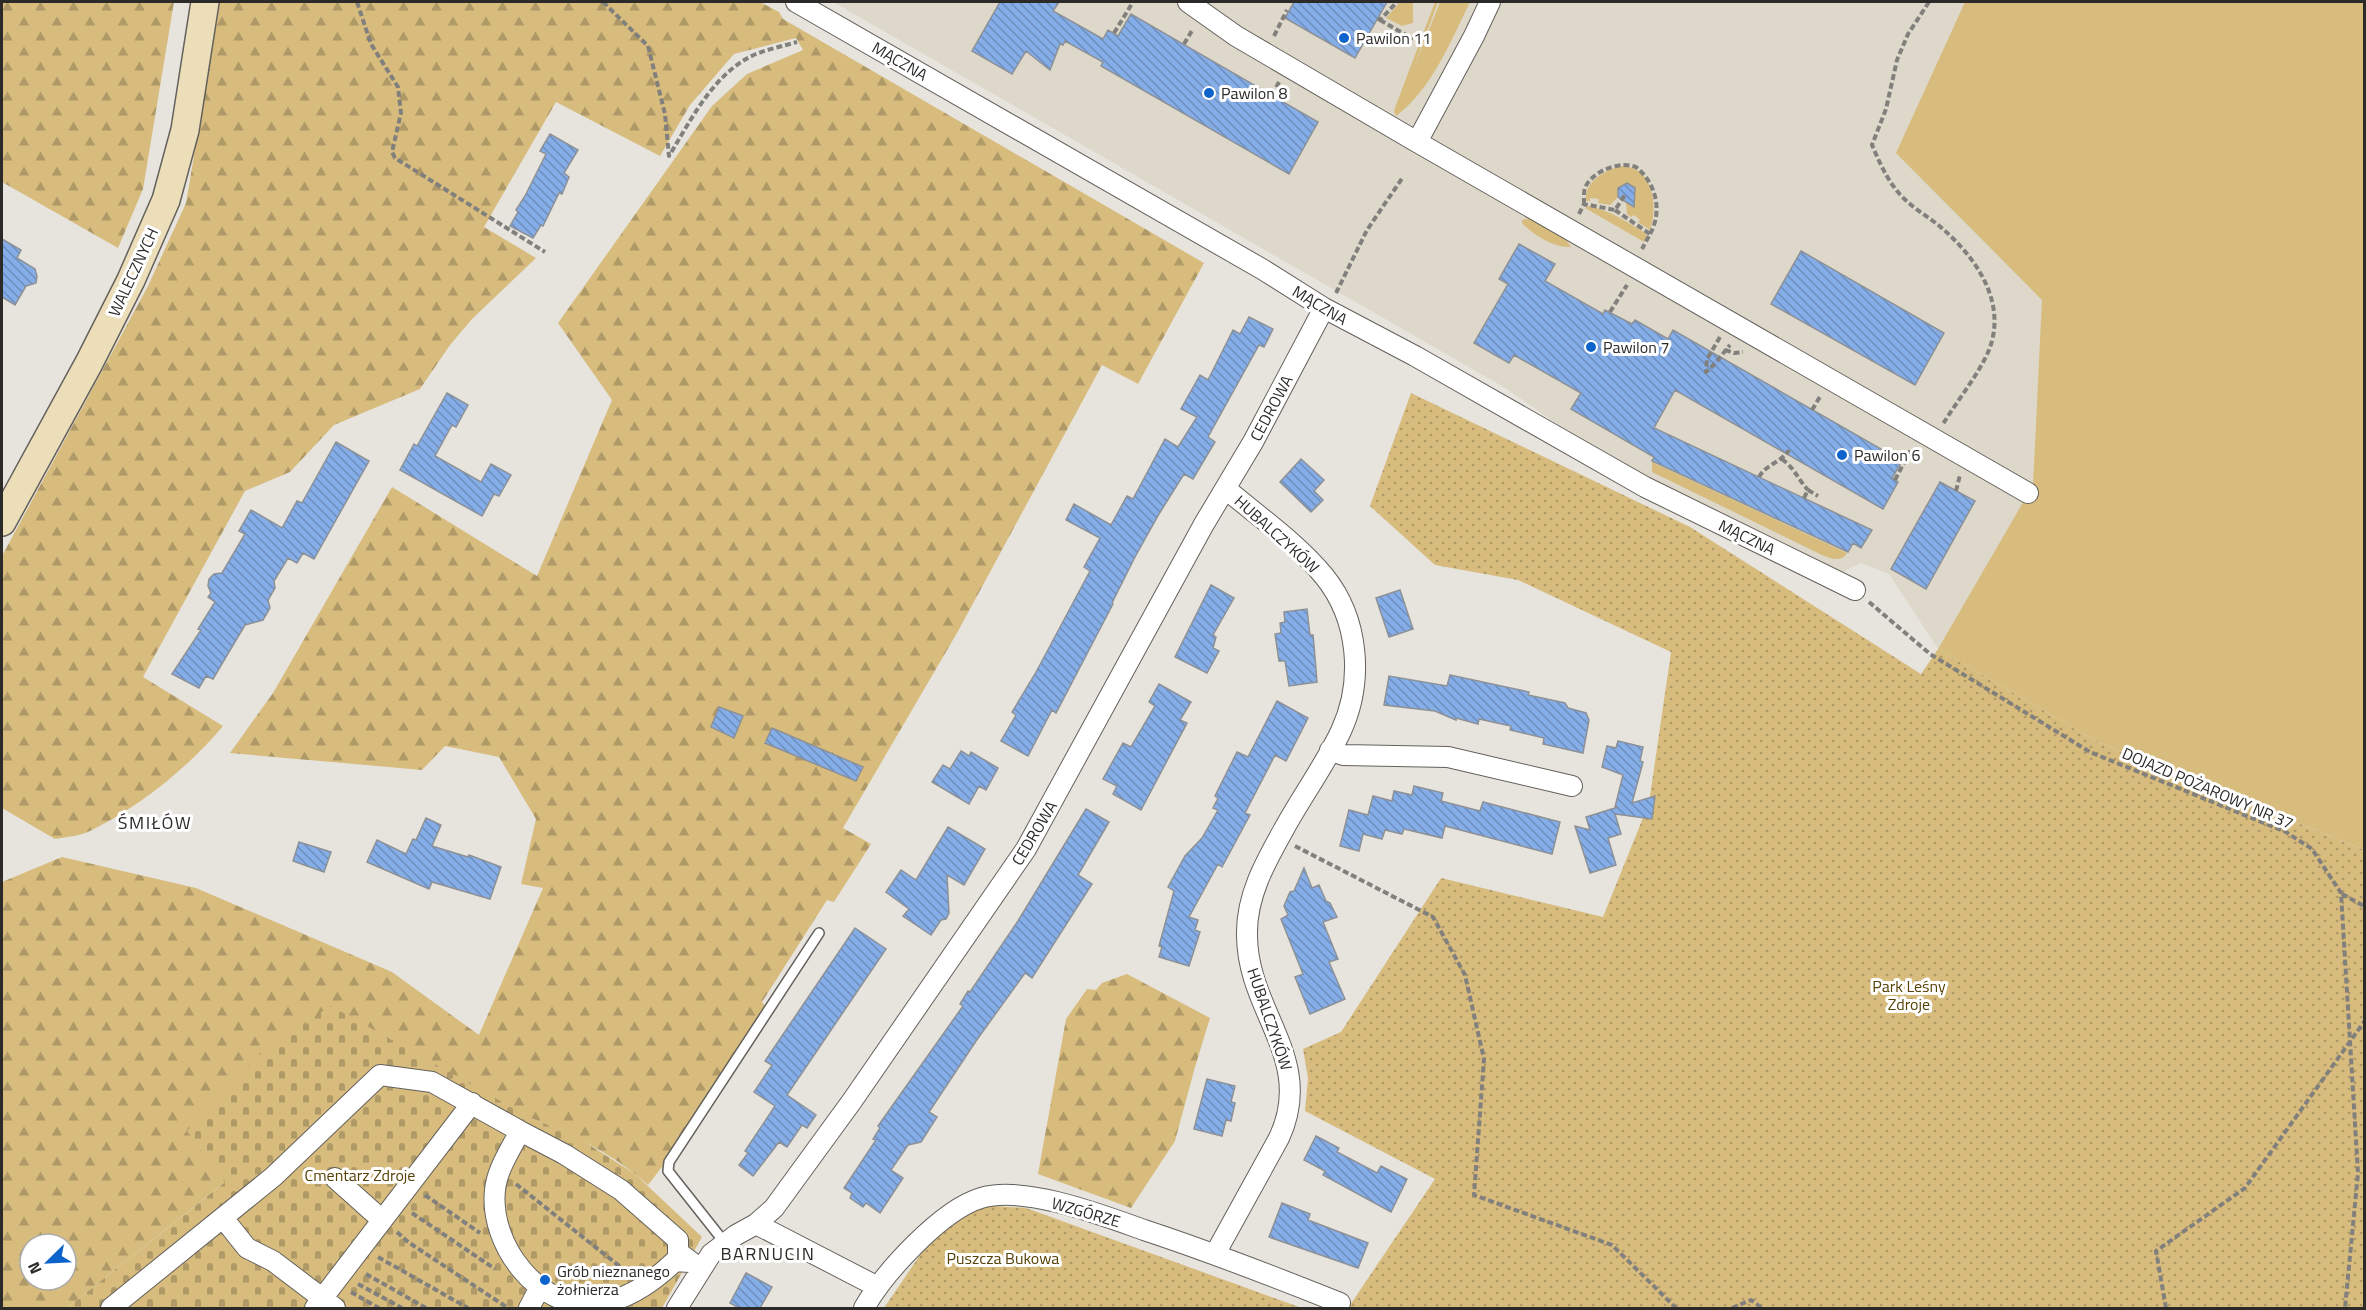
<svg xmlns="http://www.w3.org/2000/svg" width="2366" height="1310" font-family="'Titillium Web',sans-serif">
<style>
.built{fill:#ded8cb}
.green{fill:#d7bc7e}
.forest{fill:url(#forest-firs);fill-rule:evenodd}
.cemetery{fill:url(#cemetery-stones)}
.park{fill:url(#park-dots)}
.building{fill:url(#building-back-hatch);stroke:#8d9196;stroke-width:1.5}
.lines{fill:none;stroke-linecap:round;stroke-linejoin:round}
.lane-casing{stroke:#64615c;stroke-width:12}
.street-casing{stroke:#64615c;stroke-width:22}
.secondary-casing{stroke:#64615c;stroke-width:30}
.path{stroke:#82807d;stroke-width:4;stroke-dasharray:6 3;stroke-linecap:butt}
.lane{stroke:#fff;stroke-width:9}
.street{stroke:#fff;stroke-width:20}
.secondary{stroke:#ebdeb8;stroke-width:27}
.poi-dot{fill:#0d63cc;stroke:#fff;stroke-width:2}
.labels{text-anchor:middle;dominant-baseline:central;stroke-width:6;stroke-linejoin:round;paint-order:stroke}
.poi-label{font-size:16px;fill:#2b2a28;stroke:#fff;text-anchor:start}
.street-label{font-size:16px;fill:#2b2a28;stroke:#fff}
.park-label{font-size:16px;fill:#564106;stroke:#fff}
.neighbourhood-label{font-size:18px;letter-spacing:1.5px;fill:#2e2c28;stroke:#fff}
</style>
<defs>
<pattern id="forest-firs" width="22" height="20" patternUnits="userSpaceOnUse" patternTransform="scale(1.5)"><rect width="22" height="20" fill="#d7bc7e"/><path d="M5 1l3.5 6h-7zM16 11l3.5 6h-7z" fill="#af9967"/></pattern>
<pattern id="cemetery-stones" width="16" height="16" patternUnits="userSpaceOnUse" patternTransform="scale(1.5)"><rect width="16" height="16" fill="#d7bc7e"/><path d="M2 7V4a2 2 0 0 1 4 0v3zM10 15v-3a2 2 0 0 1 4 0v3z" fill="#af9967"/></pattern>
<pattern id="park-dots" width="8" height="8" patternUnits="userSpaceOnUse" patternTransform="scale(1.5)"><rect width="8" height="8" fill="#d7bc7e"/><path d="M2 2h.1M6 6h.1" fill="none" stroke="#af9967" stroke-width="1.8" stroke-linecap="round"/></pattern>
<pattern id="building-back-hatch" width="6" height="6" patternUnits="userSpaceOnUse" patternTransform="scale(1.5)"><rect width="6" height="6" fill="#85aee9"/><path d="M-1 5l2 2M0 0l6 6M5-1l2 2" fill="none" stroke="#6d8ebd"/></pattern>
</defs>
<rect width="100%" height="100%" fill="#e7e4de"/>
<!-- built -->
<path class="built" d="M833,2H2364L2076,367L2035,435L2037,479L1938,649L1889,574L1861,563L1840,573L1617,466L1507,389Z"/>
<!-- green -->
<path class="green" d="M1400,2H1413V23L1402,26L1386,18Z
M1435,2H1438L1413,70L1440,2H1470C1451,41 1432,89 1396,116L1394,111L1396,105Z
M1965,2H2364V850L2096,741L1938,649L2033,485L2042,300L1896,153Z
M1623,166C1654,168 1658,207 1650,230L1638,222L1640,220L1634,215L1631,217L1627,214L1626,203L1634,199L1626,184L1618,188L1617,198L1610,205L1598,203L1599,199L1590,198V201H1586C1584,181 1606,169 1623,166Z
M1589,206C1611,211 1626,221 1645,233L1647,236L1644,242L1585,208Z
M1532,218L1564,237L1571,247C1554,248 1533,235 1522,223V220Z
M1652,462L1847,553C1842,562 1832,559 1824,556L1652,472Z"/>
<!-- forest -->
<path class="forest" d="M2,2H174L143,189L118,248L2,182Z
M220,2H760L779,12L783,19L1204,263L1138,384L1102,365L957,633L843,828L871,844L834,902L827,900L762,1002L766,1007L671,1155L648,1185C615,1155 574,1135 533,1119L226,1181L67,1308H2V882L62,857L196,888L392,972L479,1035L543,888L521,884L536,819L499,757L445,746L422,770L230,753L273,693L392,487L537,576L612,400L558,323L712,106L747,74L803,50L796,38L734,54L690,105L660,156L556,102L484,227L536,258L472,319L450,345L420,389L334,425L290,472L245,491L143,677L223,726C189,767 139,807 92,830C81,836 67,837 55,839L2,808V556L148,286L186,203ZM30,1244H66V1280H30Z
M1127,974L1210,1018L1195,1067L1175,1141L1131,1208L1038,1174L1066,1019L1087,989L1096,990L1102,983Z"/>
<!-- cemetery -->
<path class="cemetery" d="M331,1006L533,1119L574,1135L635,1174L702,1237L662,1308H67L225,1182L187,1131L266,1047Z"/>
<!-- park -->
<path class="park" d="M1411,393L1690,527L1921,674L1938,649L2096,741L2364,850V1308H1348L1435,1179L1305,1111L1308,1078L1303,1049L1341,1032L1441,878L1603,917L1649,803L1671,652L1518,580L1435,565L1370,506Z
M979,1205L1026,1208L1302,1308H884L933,1236Z"/>
<!-- building -->
<path class="building" d="M1000,2H1059L1053,11L1103,39L1108,30L1118,36L1131,14L1318,122L1289,174L1101,66L1103,62L1065,41L1063,45L1060,44L1050,70L1026,51L1012,74L972,51Z
M1294,2H1387L1355,58L1285,18Z
M550,134L578,150L564,173L569,177L562,194L559,193L543,226L541,225L533,238L510,226L518,212L516,210L525,196L546,154L540,151Z
M1627,183L1635,188L1634,207L1618,197V188Z
M2,239L21,250L17,258L35,269L37,276L36,283L26,286L15,305L2,297Z
M1519,244L1555,264L1545,281L1603,314L1605,310L1632,324L1635,320L1668,339L1673,330L1902,461L1892,478L1898,482L1883,509L1675,390L1654,428L1872,530L1861,548L1853,543L1848,552L1652,461L1654,457L1571,409L1581,393L1514,355L1509,363L1474,343L1508,284L1499,279Z
M1801,251L1944,333L1915,385L1771,304Z
M1249,317L1273,329L1264,347L1259,345L1208,437L1215,442L1193,479L1184,474L1159,514L1135,557L1112,603L1113,604L1056,713L1052,710L1028,756L1001,741L1016,715L1012,712L1035,674L1090,571L1084,567L1100,538L1066,520L1074,504L1111,525L1127,496L1133,499L1165,439L1178,447L1197,417L1181,409L1200,375L1208,380L1233,330L1240,334Z
M447,393L468,405L456,427L452,425L435,456L481,482L491,464L511,475L499,496L494,494L482,516L400,470L414,444L417,446Z
M336,442L369,461L314,559L303,553L297,563L288,558L274,581L275,588L268,600L270,608L263,620L245,625L213,679L206,676L199,688L172,674L201,630L198,629L215,602L208,597L211,593L208,586L209,579L214,574L222,573L245,534L239,531L251,510L282,528L297,501L302,503Z
M1301,459L1324,480L1314,491L1323,500L1311,512L1280,482Z
M1940,482L1975,501L1926,589L1891,569Z
M1211,585L1234,598L1213,635L1216,637L1213,648L1219,651L1207,673L1175,657Z
M1400,590L1413,629L1389,637L1376,598Z
M1307,609L1310,635H1313L1314,645L1317,682L1289,686L1285,661H1279L1275,634L1281,633L1280,623L1285,622L1284,612Z
M1450,675L1529,692L1528,695L1565,703L1568,708L1586,713L1589,720L1583,753L1543,744L1544,738L1510,730L1511,726L1479,719L1478,724L1456,718V720L1435,711L1384,705L1389,676L1447,686Z
M1159,684L1191,702L1180,720L1187,723L1141,810L1113,794L1117,786L1103,779L1123,743L1131,747L1155,706L1149,702Z
M1277,701L1308,718L1286,761L1275,755L1245,813L1250,815L1222,867L1218,864L1189,917L1198,920L1195,930L1200,932L1189,966L1159,957L1162,947L1159,946L1174,891L1168,887L1185,856L1202,838L1218,810L1213,808L1218,798L1215,796L1237,752L1248,757Z
M719,707L743,716L734,738L711,727Z
M772,728L863,767L856,781L765,743Z
M1618,741L1643,747L1640,761L1643,762L1632,803L1655,796L1652,819L1615,814L1621,834L1608,838L1616,865L1590,873L1575,826L1590,830L1586,817L1618,807H1615L1623,775L1602,767L1607,746L1616,748Z
M961,751L969,756L971,752L998,768L986,790L979,786L969,804L932,782L943,765L950,769Z
M1414,786L1443,793L1441,801L1480,811L1483,802L1560,822L1552,854L1445,826L1442,838L1404,829L1402,834L1385,830L1382,839L1363,834L1359,851L1340,846L1349,810L1368,815L1373,796L1392,801L1394,791L1412,795Z
M1086,809L1109,822L1078,875L1092,884L1032,978L1025,973L976,1041L929,1112L937,1117L921,1142L908,1145L891,1170L903,1178L880,1213L866,1203L863,1207L850,1198L852,1193L844,1188L876,1140L873,1139L880,1128L878,1126L963,1006L960,1004L968,991L970,992L1018,921Z
M426,818L441,825L432,846L468,857L469,855L501,867L490,899L432,882L429,889L367,862L377,840L406,854L413,839L416,840Z
M948,827L985,849L964,885L947,875L949,913L946,919L941,920L931,935L903,916L909,909L886,892L901,870L916,880Z
M299,842L331,852L324,872L293,861Z
M1304,868L1312,888L1319,885L1326,901L1330,903L1337,917L1323,922L1338,959L1329,962L1345,999L1310,1014L1295,977L1303,974L1281,919L1288,915L1284,906L1290,892L1294,891Z
M855,928L886,949L787,1095L816,1115L807,1128L802,1125L787,1147L779,1142L753,1176L739,1165L748,1153L745,1151L775,1106L754,1092L772,1065L765,1061Z
M1207,1079L1235,1086L1231,1102L1235,1103L1231,1121L1226,1120L1222,1136L1194,1129Z
M1316,1136L1339,1148L1337,1152L1377,1173L1381,1166L1407,1179L1391,1212L1323,1175L1325,1171L1304,1160Z
M1282,1203L1310,1214L1308,1220L1368,1243L1358,1268L1269,1237Z
M746,1273L772,1287L760,1308H739L730,1303Z"/>
<g class="lines">
<defs>
<path id="lane" d="M725,1243L668,1171L669,1162L819,933"/>
<path id="street" d="M796,2L1262,269L1324,308L1415,356L1645,487L1855,590
M1188,2L1236,36L1417,142L1474,36L1490,2
M1417,142L2028,493
M1330,750L1343,755L1448,757L1572,786
M520,1131L564,1154L621,1190L678,1240V1252L695,1265
M335,1178L382,1220
M223,1218L247,1248L273,1261L335,1308
M756,1224L876,1286
M1215,1254L1279,1138C1316,1059 1247,1012 1247,935C1246,896 1266,861 1284,829C1302,796 1325,765 1341,731C1364,681 1359,619 1324,576C1297,543 1259,517 1226,489
M111,1308L273,1177L380,1075L432,1082L520,1131C511,1149 497,1169 495,1190C489,1244 538,1310 596,1304C627,1301 653,1282 675,1261L690,1262
M315,1308L472,1103
M529,1308L540,1287
M677,1308L711,1254L736,1235L756,1224L774,1208L852,1101L1026,849L1204,524L1253,442L1324,308
M864,1308C884,1273 941,1210 981,1198C1024,1185 1102,1215 1144,1230C1211,1252 1275,1277 1340,1303"/>
<path id="secondary" d="M2,522L89,363L131,280L166,200L185,130L205,2"/>
</defs>
<!-- lane casing -->
<use href="#lane" class="lane-casing"/>
<!-- street casing -->
<use href="#street" class="street-casing"/>
<!-- secondary casing -->
<use href="#secondary" class="secondary-casing"/>
<!-- path -->
<path class="path" d="M357,2L371,44L398,87L401,113L392,152L395,158L545,252
M603,2L648,46L665,114L669,156C691,120 714,72 756,54C769,49 783,46 797,42
M1929,2L1908,34L1897,60L1886,109L1872,145C1879,161 1886,178 1898,192C1911,208 1930,217 1944,230C1978,260 2007,304 1989,350C1979,374 1957,401 1943,424
M1378,18L1380,20L1397,2
M1380,20L1413,39
M1114,33L1133,2
M1274,36L1287,10
M1184,44L1193,29
M1272,95L1279,82
M1584,204C1584,197 1583,190 1587,184C1596,170 1620,161 1636,167C1656,183 1663,211 1650,234
M1615,210L1650,234L1642,249
M1579,214L1584,204L1615,210L1625,195
M1336,293L1367,230L1403,177
M1610,312L1627,285
M1720,337L1707,359L1706,372C1716,364 1722,354 1730,345
M1725,350L1734,353L1743,352
M1812,410L1821,395
M1782,459C1796,470 1797,478 1808,490
M1759,477C1766,464 1781,463 1789,450
M1895,480L1911,449
M1956,491L1960,475
M1804,498L1808,490L1818,496
M1869,602L1930,654L2090,752L2286,832L2312,849L2341,893L2358,1173L2345,1308
M1295,846L1433,917L1465,975L1484,1059L1474,1195L1612,1245L1676,1308
M2342,894L2364,906
M516,1184L628,1273
M425,1195L480,1233
M412,1213L495,1269
M397,1232L408,1242L508,1308
M378,1257L468,1308
M366,1274L426,1308
M358,1284L402,1308
M351,1292L379,1308
M1732,1308L1751,1300L1762,1308
M2166,1308L2156,1251L2245,1188L2364,1022"/>
<!-- lane -->
<use href="#lane" class="lane"/>
<!-- street -->
<use href="#street" class="street"/>
<!-- secondary -->
<use href="#secondary" class="secondary"/>
</g>
<!-- markers -->
<g class="poi-dot">
<circle cx="1344" cy="38" r="6"/>
<circle cx="1209" cy="93" r="6"/>
<circle cx="1591" cy="347" r="6"/>
<circle cx="1842" cy="455" r="6"/>
<circle cx="545" cy="1280" r="6"/>
</g>
<g class="labels">
<!-- poi labels -->
<g class="poi-label">
<text x="1356" y="38">Pawilon 11</text>
<text x="1221" y="93">Pawilon 8</text>
<text x="1603" y="347">Pawilon 7</text>
<text x="1854" y="455">Pawilon 6</text>
<text x="557" y="1271">Grób nieznanego<tspan x="557" dy="18">żołnierza</tspan></text>
</g>
<!-- street labels -->
<g class="street-label">
<text transform="translate(900 61) rotate(30)">MĄCZNA</text>
<text transform="translate(133 272) rotate(-65)">WALECZNYCH</text>
<text transform="translate(1320 305) rotate(31)">MĄCZNA</text>
<text transform="translate(1271 408) rotate(-62)">CEDROWA</text>
<text transform="translate(1277 534) rotate(42)">HUBALCZYKÓW</text>
<text transform="translate(1747 537) rotate(26)">MĄCZNA</text>
<text transform="translate(2208 788) rotate(23)">DOJAZD POŻAROWY NR 37</text>
<text transform="translate(1034 833) rotate(-59)">CEDROWA</text>
<text transform="translate(1270 1019) rotate(71)">HUBALCZYKÓW</text>
<text transform="translate(1086 1212) rotate(16)">WZGÓRZE</text>
</g>
<!-- park labels -->
<g class="park-label">
<text x="1909" y="986">Park Leśny<tspan x="1909" dy="18">Zdroje</tspan></text>
<text x="360" y="1175">Cmentarz Zdroje</text>
<text x="1003" y="1258">Puszcza Bukowa</text>
</g>
<!-- neighbourhood labels -->
<g class="neighbourhood-label">
<text x="155" y="822">ŚMIŁÓW</text>
<text x="768" y="1253">BARNUCIN</text>
</g>
</g>
<!-- border -->
<rect width="2366" height="1310" fill="none" stroke="#2b2a28" stroke-width="6"/>
<!-- north arrow -->
<g transform="translate(48 1262) rotate(246)"><circle r="28" fill="#ffffff" stroke="#aaaaa9" stroke-width="1.5"/>
<path d="M0-4.5L10 22L0 15L-10 22Z" fill="#0d63cc"/>
<text y="-9" font-size="16" font-weight="bold" text-anchor="middle" fill="#2b2a28">N</text>
</g>
</svg>
